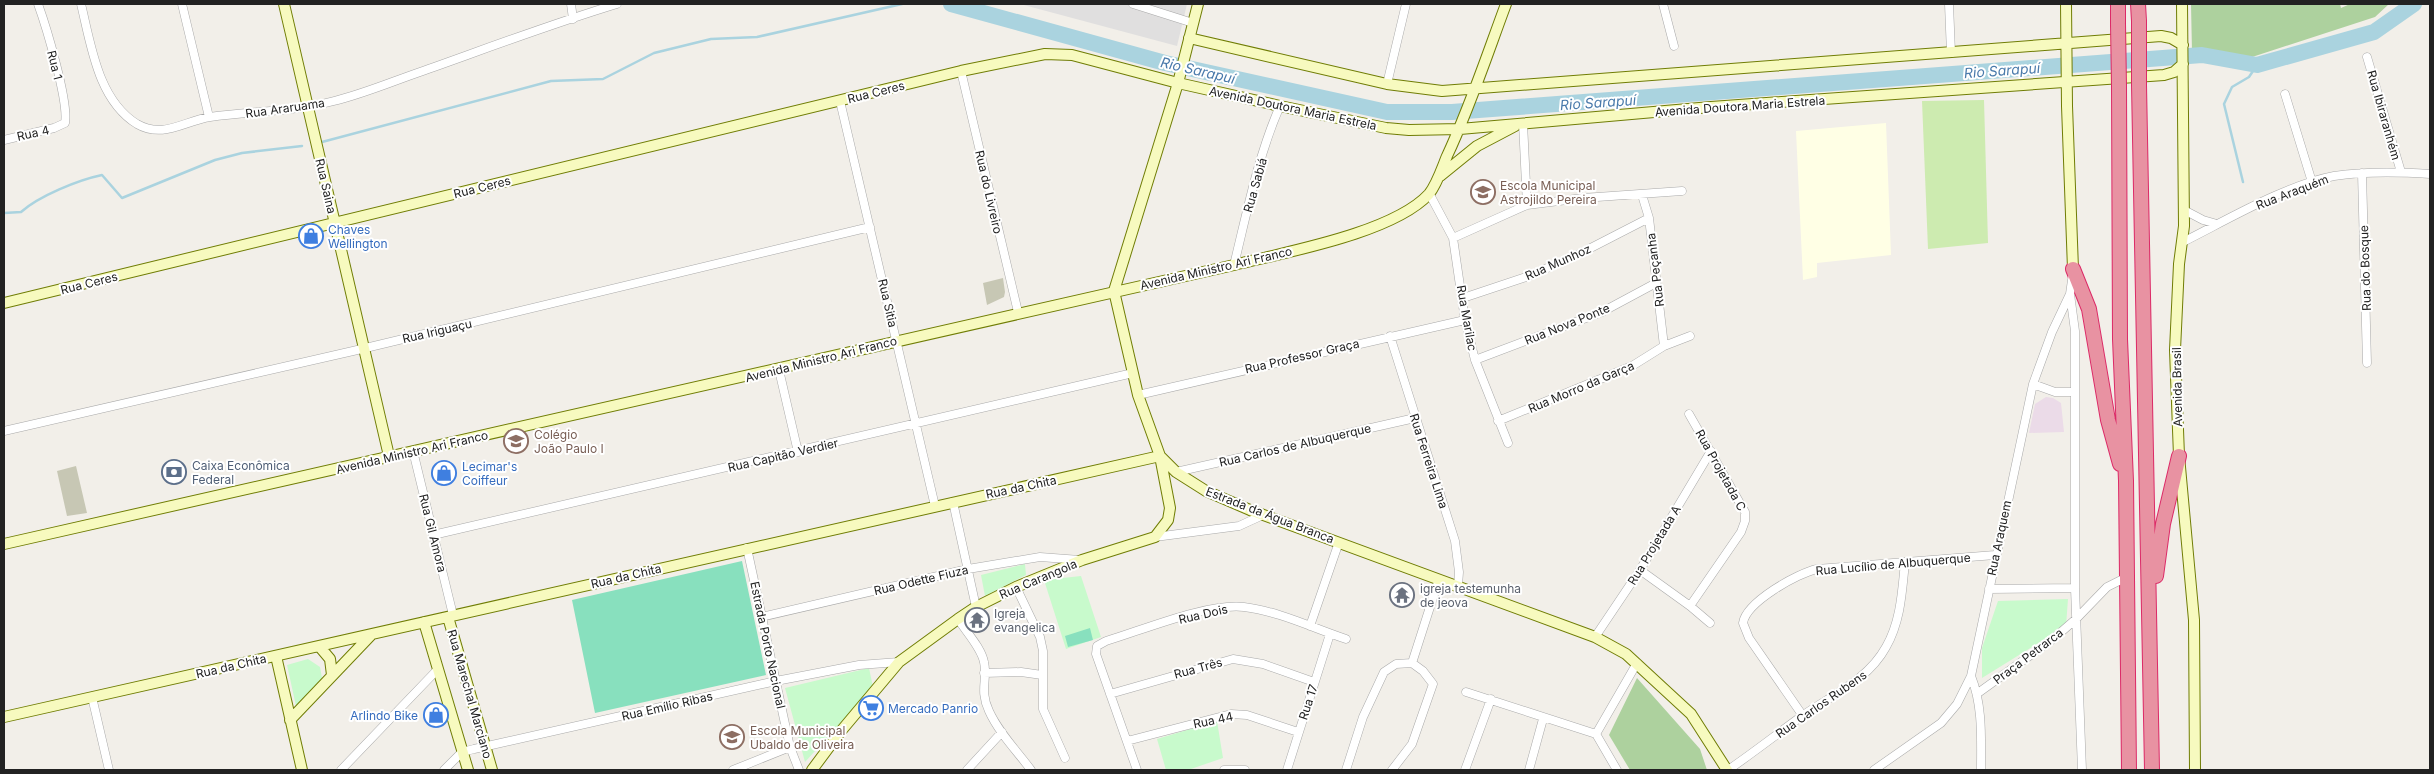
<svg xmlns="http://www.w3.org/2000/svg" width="2434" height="774" font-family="Inter,sans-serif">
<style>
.residential{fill:#e0dfdf}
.industrial{fill:#ebdbe8}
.education{fill:#ffffe5}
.construction{fill:#c7c7b4}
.grass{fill:#cdebb0}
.forest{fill:#add19e}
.park{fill:#c8facc}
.pitch{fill:#88e0be}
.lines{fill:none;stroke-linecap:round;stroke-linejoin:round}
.stream{stroke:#aad3df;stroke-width:2.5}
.river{stroke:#aad3df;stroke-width:16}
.street-casing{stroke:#a9a9a9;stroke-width:9}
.secondary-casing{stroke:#707d05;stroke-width:12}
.highway-casing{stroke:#dc2a67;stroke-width:16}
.street{stroke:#fff;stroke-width:8}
.secondary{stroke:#f7fabf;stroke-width:10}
.highway{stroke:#e892a2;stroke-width:14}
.highway-bridge-casing{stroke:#dc2a67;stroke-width:16;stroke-linecap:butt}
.highway-bridge{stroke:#e892a2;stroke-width:14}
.labels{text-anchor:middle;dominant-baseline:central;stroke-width:4;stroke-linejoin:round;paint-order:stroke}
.street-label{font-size:12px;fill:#222;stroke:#fff}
.education-label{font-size:12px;fill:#785e54;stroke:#fff;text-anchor:start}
.shop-label{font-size:12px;fill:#366cbe;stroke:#fff;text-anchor:start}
.service-label{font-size:12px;fill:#4e5e75;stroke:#fff;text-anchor:start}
.worship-label{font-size:12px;fill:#5b616d;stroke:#fff;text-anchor:start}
.water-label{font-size:14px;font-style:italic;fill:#4a7aab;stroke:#fff}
</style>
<rect width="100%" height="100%" fill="#f2efe9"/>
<!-- residential -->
<path class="residential" d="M1020,4H1187L1177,46Z"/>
<!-- industrial -->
<path class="industrial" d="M2046,397L2053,398L2061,403L2064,432L2029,433L2035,404Z"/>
<!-- education -->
<path class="education" d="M1886,123L1891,255L1817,263V277L1803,280L1796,131Z"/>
<!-- construction -->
<path class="construction" d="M1003,278L1005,292L1004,297L987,305L983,283Z
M76,466L87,513L67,516L57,471Z"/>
<!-- grass -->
<path class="grass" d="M1984,100L1988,243L1928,249L1922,101Z"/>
<!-- forest -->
<path class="forest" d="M2191,4H2340L2341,8L2350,4H2389L2375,17L2246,59L2202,51L2192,52Z
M1637,678L1700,749L1707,770H1630L1609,735Z"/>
<!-- park -->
<path class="park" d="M1025,564L1026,575L985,596L981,575Z
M1081,576L1101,637L1066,649L1044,580Z
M2068,599L2066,626L1982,678V648L1998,601Z
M308,659L320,667L322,678L296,706L287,665Z
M869,668L873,687L805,762L785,688Z
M1217,721L1223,758L1188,770H1166L1157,739Z"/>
<!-- pitch -->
<path class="pitch" d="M742,561L766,675L595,713L572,600Z
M1090,628L1093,640L1068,647L1065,636Z"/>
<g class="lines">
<!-- stream -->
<path class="stream" d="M322,142L551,81L603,79L654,53L711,39L757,37L902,4
M2243,182L2224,104L2232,87L2249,77L2257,65
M4,213L21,212C39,196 78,180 102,175L122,198L215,160L242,153L302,146"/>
<!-- river -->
<path class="river" d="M951,4L1165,63L1387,112H1452L2202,55L2257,65L2374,32L2414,4"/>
<defs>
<path id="street" d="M81,4C91,45 98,100 137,124C163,139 184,121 210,117C252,111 292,112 334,101C363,94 391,82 420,72C485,49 551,24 617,4
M182,4L209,117
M571,4L573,19
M1133,4L1193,23
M1663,4L1674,46
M1949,4L1951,53
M2367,57L2401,172
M961,71L1018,312
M1387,84L1406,4
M2285,94L2312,182
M840,101L935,506
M1523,123L1527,205
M4,140L54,128L65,123C69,102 46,26 38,4
M2362,173L2367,363
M1429,193L1453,238L1465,320L1475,360L1508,443
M1642,195L1649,218L1664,346
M2184,210L2203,220L2217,224
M1453,238L1527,205L1583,198L1682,191
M2183,242C2227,220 2286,185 2334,176C2366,171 2398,172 2430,174
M1234,265C1247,212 1258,156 1280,106
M2070,294L2075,331V588L2082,770
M1463,298L1529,276L1577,255L1649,218
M1390,336L1455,541L1459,572L1458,586
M1475,360L1602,312L1656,283
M779,370L798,452
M2033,384L2055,392H2074
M1138,395L1465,320
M1689,414L1745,512V521L1741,532L1690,606L1710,623
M1498,421L1632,366L1664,346L1690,336
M4,431L353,351L870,227
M413,451L453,615
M1176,472L1415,418
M953,502L976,607
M433,535L1133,373
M1155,537L1239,526L1263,515
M747,548L790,747L799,770
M1640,570L1690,606
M1016,587L1040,637L1043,651V709L1065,758
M1989,589L2075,588
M761,617L968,569L1040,557L1080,560
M958,619C966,632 981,647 984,662C988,679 979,690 989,711C999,733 1017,751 1031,770
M1310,626L1339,542
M1595,637L1640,570L1711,451
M984,673L1021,672L1042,675
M1971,676C1983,706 1981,738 1981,770
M1466,692L1596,734L1617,770
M1978,693L2053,639L2076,619L2107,587L2127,577
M1110,694L1233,659L1263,664L1314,682
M92,697L109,770
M1803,716L1749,638L1743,623C1746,602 1798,573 1817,569L1995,555
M1596,734L1637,663
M1127,741L1231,714L1247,715L1298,732
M341,770L438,669
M444,770L462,752L474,749L776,681L859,665L899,662
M733,770L790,747
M967,770L1002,732
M1137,770L1096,654L1097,646L1106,641C1143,630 1207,603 1244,607C1278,611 1313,628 1346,639
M1224,770H1245
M1287,770L1330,634
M1346,770L1363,717L1384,672L1396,664L1412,663
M1392,770L1412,744L1433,684L1423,671L1412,663L1439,579
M1465,770L1491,699
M1529,770L1543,719
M1728,770C1753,753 1777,734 1802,716C1832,695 1868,680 1886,647C1901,621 1902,591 1905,562
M1874,770L1941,723L1957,704L1971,676L2033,384L2052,332L2070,294L2073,273"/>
<path id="secondary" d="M284,4L389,456
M1198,4L1178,83L1114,291L1138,395L1160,456L1176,472L1206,491L1250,510L1595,637L1626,654L1691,714L1727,770
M2066,4L2067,106L2073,269
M2182,4L2184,226L2179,264L2175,350L2179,456L2194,620L2195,770
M1189,38L1387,84L1442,91L2161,36L2171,38L2183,45
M1440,176L1477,146L1515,126
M4,303L961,71L1045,54L1072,55L1178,83L1280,106L1386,128L1409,130L1460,129L1711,107L2164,75L2174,72L2183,64
M4,544L1234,265C1286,252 1393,233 1429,194C1437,184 1442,168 1447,156C1470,107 1487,55 1506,4
M448,617L492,770
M424,622L468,770
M319,646L330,659L332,675
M276,656L302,770
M4,717L1160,456
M290,720L372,634
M812,770L841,731L899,662L958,619L976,607L1016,587L1082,560L1155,537L1168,520L1170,508L1160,456"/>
<path id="highway" d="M2118,4V24
M2138,4L2139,21
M2139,85L2152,770
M2119,86L2120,339L2126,481L2129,770
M2073,269L2089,309L2108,420L2120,464
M2156,576L2163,524L2179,456"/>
</defs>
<!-- street casing -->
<use href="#street" class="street-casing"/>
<!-- secondary casing -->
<use href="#secondary" class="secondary-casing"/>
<!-- highway casing -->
<use href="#highway" class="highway-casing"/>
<!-- street -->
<use href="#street" class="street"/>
<!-- secondary -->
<use href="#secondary" class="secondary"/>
<!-- highway -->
<use href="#highway" class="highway"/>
<defs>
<path id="highway-bridge" d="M2139,21V85
M2118,24L2119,86"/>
</defs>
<!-- highway-bridge casing -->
<use href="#highway-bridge" class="highway-bridge-casing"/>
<!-- highway-bridge -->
<use href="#highway-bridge" class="highway-bridge"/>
</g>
<!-- icons -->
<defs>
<symbol id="school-ring" viewBox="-11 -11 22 22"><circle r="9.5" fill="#fff" stroke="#8d6e63" stroke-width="1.5"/><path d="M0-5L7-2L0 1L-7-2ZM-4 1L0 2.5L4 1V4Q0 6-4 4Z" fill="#8d6e63"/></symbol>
<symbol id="shop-ring" viewBox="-11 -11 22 22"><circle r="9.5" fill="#fff" stroke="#3f7fe0" stroke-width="1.5"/><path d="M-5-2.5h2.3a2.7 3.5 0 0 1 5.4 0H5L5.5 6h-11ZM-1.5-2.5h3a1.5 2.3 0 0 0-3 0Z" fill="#3f7fe0"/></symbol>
<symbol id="university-ring" viewBox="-11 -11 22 22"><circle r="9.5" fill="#fff" stroke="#8d6e63" stroke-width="1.5"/><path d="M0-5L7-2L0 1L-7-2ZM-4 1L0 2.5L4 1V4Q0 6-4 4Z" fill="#8d6e63"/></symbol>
<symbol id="bank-ring" viewBox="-11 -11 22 22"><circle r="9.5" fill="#fff" stroke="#5c6f8a" stroke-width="1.5"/><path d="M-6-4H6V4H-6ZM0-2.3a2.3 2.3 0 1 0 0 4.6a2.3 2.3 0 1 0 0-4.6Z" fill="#5c6f8a"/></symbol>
<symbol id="temple-ring" viewBox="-11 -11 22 22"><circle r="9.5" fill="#fff" stroke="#6b7280" stroke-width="1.5"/><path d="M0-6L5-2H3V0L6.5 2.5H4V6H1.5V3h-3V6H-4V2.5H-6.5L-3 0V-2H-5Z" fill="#6b7280"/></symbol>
<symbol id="supermarket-ring" viewBox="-11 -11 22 22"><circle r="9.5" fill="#fff" stroke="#3f7fe0" stroke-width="1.5"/><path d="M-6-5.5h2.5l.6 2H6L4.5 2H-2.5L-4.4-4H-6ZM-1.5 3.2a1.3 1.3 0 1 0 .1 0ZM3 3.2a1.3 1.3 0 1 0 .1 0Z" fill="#3f7fe0"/></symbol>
</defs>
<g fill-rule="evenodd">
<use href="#school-ring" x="1469" y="178" width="28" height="28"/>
<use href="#shop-ring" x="297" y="222" width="28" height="28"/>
<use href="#university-ring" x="502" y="427" width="28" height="28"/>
<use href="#bank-ring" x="160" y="458" width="28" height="28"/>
<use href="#shop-ring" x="430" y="459" width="28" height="28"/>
<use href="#temple-ring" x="1388" y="581" width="28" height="28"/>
<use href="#temple-ring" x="963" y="606" width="28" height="28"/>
<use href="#supermarket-ring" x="857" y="694" width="28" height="28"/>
<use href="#shop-ring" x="422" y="701" width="28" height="28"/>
<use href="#school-ring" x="718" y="723" width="28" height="28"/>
</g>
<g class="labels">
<!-- street labels -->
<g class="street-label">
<text transform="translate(55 65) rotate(76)">Rua 1</text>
<text transform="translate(876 92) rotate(-14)">Rua Ceres</text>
<text transform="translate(1740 106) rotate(-4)">Avenida Doutora Maria Estrela</text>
<text transform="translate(285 108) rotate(-8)">Rua Araruama</text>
<text transform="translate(1293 108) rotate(12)">Avenida Doutora Maria Estrela</text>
<text transform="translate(2384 115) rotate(74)">Rua Ibiraranhém</text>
<text transform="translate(33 133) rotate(-13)">Rua 4</text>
<text transform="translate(1255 185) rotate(-74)">Rua Sabiá</text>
<text transform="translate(326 186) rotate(77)">Rua Saina</text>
<text transform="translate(482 187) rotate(-14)">Rua Ceres</text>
<text transform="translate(989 192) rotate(77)">Rua do Livreiro</text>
<text transform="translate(2292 192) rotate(-21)">Rua Araquém</text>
<text transform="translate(1558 262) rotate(-24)">Rua Munhoz</text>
<text transform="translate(1216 268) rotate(-13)">Avenida Ministro Ari Franco</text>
<text transform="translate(2365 268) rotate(-92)">Rua do Bosque</text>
<text transform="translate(1655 270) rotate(-97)">Rua Peçanha</text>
<text transform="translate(89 283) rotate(-14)">Rua Ceres</text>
<text transform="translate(888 303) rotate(77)">Rua Sitia</text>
<text transform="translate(1467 318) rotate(80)">Rua Marilac</text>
<text transform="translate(1567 324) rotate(-22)">Rua Nova Ponte</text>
<text transform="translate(437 331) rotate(-13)">Rua Iriguaçu</text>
<text transform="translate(1302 356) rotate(-13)">Rua Professor Graça</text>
<text transform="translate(821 359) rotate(-14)">Avenida Ministro Ari Franco</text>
<text transform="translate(1581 387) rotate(-23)">Rua Morro da Garça</text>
<text transform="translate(2177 387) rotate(-91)">Avenida Brasil</text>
<text transform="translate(1295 445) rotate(-13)">Rua Carlos de Albuquerque</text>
<text transform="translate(412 452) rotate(-13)">Avenida Ministro Ari Franco</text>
<text transform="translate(783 455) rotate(-13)">Rua Capitão Verdier</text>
<text transform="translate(1429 461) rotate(72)">Rua Ferreira Lima</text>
<text transform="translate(1721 470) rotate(61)">Rua Projetada C</text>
<text transform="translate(1021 487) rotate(-12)">Rua da Chita</text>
<text transform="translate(1270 515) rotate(21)">Estrada da Água Branca</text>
<text transform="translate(433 533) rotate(76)">Rua Gil Amora</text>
<text transform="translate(1999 538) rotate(-78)">Rua Araquem</text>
<text transform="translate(1654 545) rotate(-59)">Rua Projetada A</text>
<text transform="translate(1893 564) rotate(-5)">Rua Lucílio de Albuquerque</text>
<text transform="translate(626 576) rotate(-13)">Rua da Chita</text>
<text transform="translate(1038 579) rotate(-23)">Rua Carangola</text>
<text transform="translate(921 580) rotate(-13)">Rua Odette Fiuza</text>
<text transform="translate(1203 614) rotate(-13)">Rua Dois</text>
<text transform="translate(768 645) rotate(78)">Estrada Porto Nacional</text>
<text transform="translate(2028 656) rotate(-37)">Praça Petrarca</text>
<text transform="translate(231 666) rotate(-13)">Rua da Chita</text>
<text transform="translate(1198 668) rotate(-15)">Rua Três</text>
<text transform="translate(470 694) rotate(74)">Rua Marechal Marciano</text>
<text transform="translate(1308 702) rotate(-72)">Rua 17</text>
<text transform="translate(1821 704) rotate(-35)">Rua Carlos Rubens</text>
<text transform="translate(667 706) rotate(-13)">Rua Emílio Ribas</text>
<text transform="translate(1213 720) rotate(-12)">Rua 44</text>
</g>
<!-- education labels -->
<g class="education-label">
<text x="1500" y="185">Escola Municipal<tspan x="1500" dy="14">Astrojildo Pereira</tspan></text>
<text x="534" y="434">Colégio<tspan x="534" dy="14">João Paulo I</tspan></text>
<text x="750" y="730">Escola Municipal<tspan x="750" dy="14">Ubaldo de Oliveira</tspan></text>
</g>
<!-- shop labels -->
<g class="shop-label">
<text x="328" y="229">Chaves<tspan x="328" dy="14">Wellington</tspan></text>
<text x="462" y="466">Lecimar's<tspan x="462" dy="14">Coiffeur</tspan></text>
<text x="888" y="708">Mercado Panrio</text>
<text x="418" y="715" text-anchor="end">Arlindo Bike</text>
</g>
<!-- service labels -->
<g class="service-label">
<text x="192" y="465">Caixa Econômica<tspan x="192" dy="14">Federal</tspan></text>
</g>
<!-- worship labels -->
<g class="worship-label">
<text x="1420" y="588">igreja testemunha<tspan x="1420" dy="14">de jeova</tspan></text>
<text x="994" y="613">Igreja<tspan x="994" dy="14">evangelica</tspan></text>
</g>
<!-- water labels -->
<g class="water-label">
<text transform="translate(1198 70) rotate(13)">Rio Sarapuí</text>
<text transform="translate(2002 70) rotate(-4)">Rio Sarapuí</text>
<text transform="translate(1598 102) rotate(-4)">Rio Sarapuí</text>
</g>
</g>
<!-- border -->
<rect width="2434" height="774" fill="none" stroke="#222222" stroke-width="10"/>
</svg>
